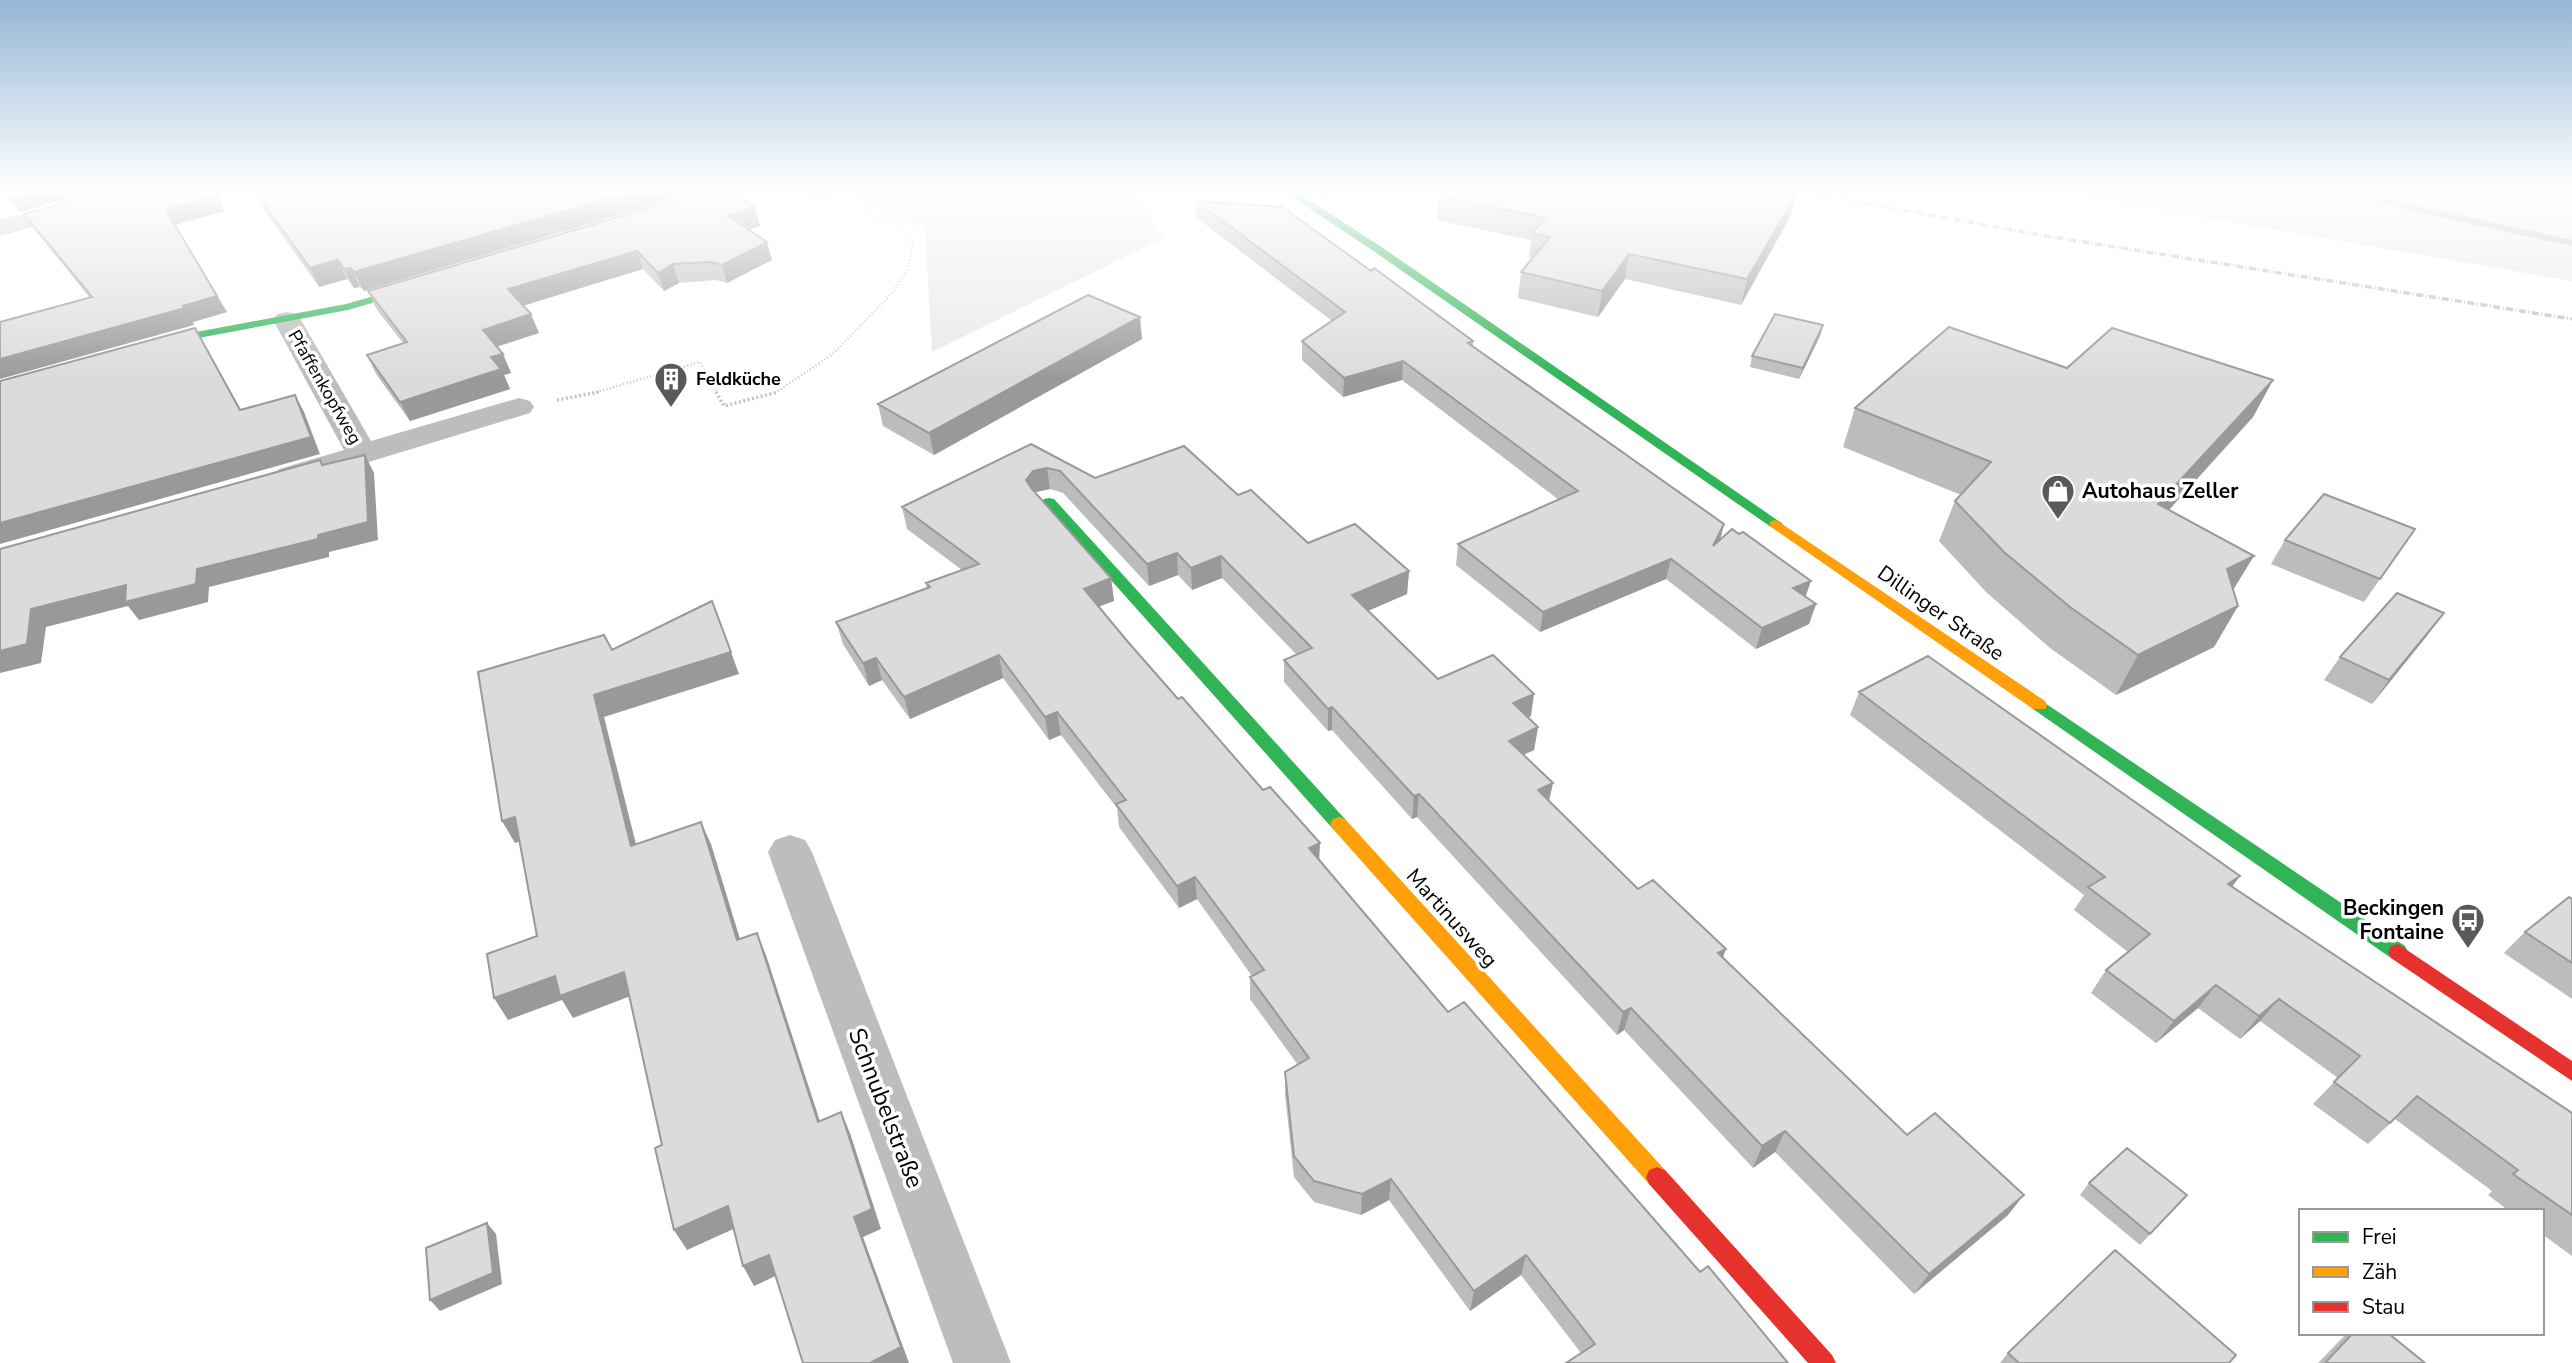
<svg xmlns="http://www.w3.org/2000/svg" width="2572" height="1363" font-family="'Nunito Sans',sans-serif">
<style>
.green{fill:#e8e8e8}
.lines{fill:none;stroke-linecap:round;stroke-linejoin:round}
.stream{fill:#bababa;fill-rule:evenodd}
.path-far1{stroke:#c2c2c2;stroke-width:2.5;stroke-dasharray:1 2.5;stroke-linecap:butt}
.path{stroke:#c2c2c2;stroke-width:3.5;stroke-dasharray:2 2.5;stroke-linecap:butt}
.lane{fill:#bdbdbd;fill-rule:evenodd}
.street{fill:#bdbdbd;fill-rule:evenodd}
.fast{fill:#30b455;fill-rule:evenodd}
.slow{fill:#ff9f0a;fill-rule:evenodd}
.jam{fill:#e5322d;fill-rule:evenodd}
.rail{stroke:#bdbdbd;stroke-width:3.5;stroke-dasharray:7 2.5 1 2.5;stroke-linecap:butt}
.wall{fill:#bcbcbc}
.shaded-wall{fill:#999}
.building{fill:#dbdbdb;stroke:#999;stroke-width:2}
.labels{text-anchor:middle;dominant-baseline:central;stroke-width:7;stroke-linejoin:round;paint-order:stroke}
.far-poi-label{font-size:18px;font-weight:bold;fill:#000;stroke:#fff;text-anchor:start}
.far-street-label{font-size:18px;fill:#000;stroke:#fff}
.poi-label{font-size:21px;font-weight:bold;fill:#000;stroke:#fff;text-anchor:start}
.street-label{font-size:21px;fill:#000;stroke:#fff}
.near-street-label{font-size:24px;fill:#000;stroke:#fff}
</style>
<rect width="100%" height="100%" fill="#fff"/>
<!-- green -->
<path class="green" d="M835,189H1131L1163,238L932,352L925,229Z
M2038,189H2572V281Z"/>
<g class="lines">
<!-- stream -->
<path class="stream" d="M2337,189H2354L2382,198L2572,240V246L2379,204Z"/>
<!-- path-far1 -->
<path class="path-far1" d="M593,393L700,362L717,393
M775,393L833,354L894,291L908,268L913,243L894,224L859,210"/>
<!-- path -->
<path class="path" d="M716,392L724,406L778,392
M557,400L599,392"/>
<!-- lane -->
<path class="lane" d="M798,189H828L833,195L830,199C820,202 805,198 798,189Z"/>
<!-- street -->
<path class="street" d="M114,189H155L151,194L0,236V220Z
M287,312L297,314L301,320L371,441L519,398L530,401L534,407L530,413L290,486L279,483L274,476L279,469L344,450L273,320L277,314Z
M790,835L805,840L812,852L1011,1363H953L768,852L775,840Z"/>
<!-- fast -->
<path class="fast" d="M1280,189H1292L1380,246L1783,524L1776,528L1771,527L1372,250Z
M423,282L428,285L427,287L348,310L193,339L148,353L142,349L191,333L346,304Z
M1049,498L1054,499L1345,819L1348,824L1345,829H1333L1044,505L1042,502L1044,499Z
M2039,699L2405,946L2408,952L2405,958L2398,960L2391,958L2033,709L2031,705Z"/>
<!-- slow -->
<path class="slow" d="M1776,520L2045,701L2047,705L2045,709H2033L1771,527L1769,524L1771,521Z
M1339,817L1345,819L1665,1170L1668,1177L1665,1184L1657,1187L1649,1184L1333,829L1330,824L1333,819Z"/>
<!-- jam -->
<path class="jam" d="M732,189H749L686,210L677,208Z
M2398,944L2572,1061V1081L2391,958L2388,952L2391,946Z
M1657,1167L1665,1170L1832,1355L1836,1363H1808L1649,1184L1646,1177L1649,1170Z"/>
<!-- rail -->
<path class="rail" d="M1788,189L2046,236L2572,319"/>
</g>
<!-- wall -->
<path class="wall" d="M1,189H102L20,212Z
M249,189H488L364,291L360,287L354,288L347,279L319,287Z
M217,195L225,211L175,225L227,312L193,322L194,325L90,298L34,229L24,214Z
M1439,196L1791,215L1741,305L1625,279L1598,317L1518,298L1521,272L1532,259L1529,258L1531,240L1437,220Z
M1196,201L1473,341V346L1724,524L1720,540L1816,604L1809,624L1756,649L1666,579L1540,632L1456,565L1458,544L1559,500L1402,380L1343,397L1302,360V341L1332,321L1197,218Z
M755,208L760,226L748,230L772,260L727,283L716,280L679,283L664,291L643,269L523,305L539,333L497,347L503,354L511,373L504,375L510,389L410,421L376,374L367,355L403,343L377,310L368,291Z
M1823,325L1820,336L1799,379L1750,367L1752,356Z
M1142,339L934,455L883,426L878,404Z
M2067,368L2273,380L2253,417L2169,510L2233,590L2238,606L2214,647L2116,695L2050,648L1986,592L1939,541L1955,501L1961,495L1843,447L1855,408Z
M1031,444L1095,478L1238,495L1308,543L1409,571L1407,594L1368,610L1438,679L1531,716L1528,717L1538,727L1534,750L1523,755L1549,801L1638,889L1723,958L1907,1135L2008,1215L1914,1294L1775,1152L1753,1168L1624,1030L1617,1035L1417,817L1412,819L1332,730L1328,731L1284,682V660L1296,654L1222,578L1192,590L1178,575L1149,586L1063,493L1050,489L1036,492V493L1111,578L1114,601L1099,606L1128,642L1319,861L1448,1012L1700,1272L1581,1353L1521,1275L1470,1311L1389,1200L1361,1215L1314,1202L1294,1177L1285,1094V1072L1298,1065L1250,999V977L1252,976L1197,899L1179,908L1119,827L1117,808L1061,735L1049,740L1003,678L910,719L882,680L869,686L843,644L836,622L927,588L926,583L962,570L907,529L902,507Z
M2415,529L2364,602L2271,564L2285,540Z
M2444,613L2426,637L2372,704L2324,680L2340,657Z
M1859,692L2240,876L2232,886L2572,1113V1256L2542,1234V1211H2509L2488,1195L2492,1191L2395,1119L2368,1144L2313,1104L2338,1078L2260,1021L2240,1039L2198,1008L2156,1043L2091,993L2106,970L2128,952L2074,910L2084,895L1850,715Z
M2572,899V999L2504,953L2525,932Z
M2089,1183L2187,1195L2140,1245L2080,1195Z
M2347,1333H2388L2425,1363H2318Z
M2008,1353L2229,1363H2000Z"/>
<!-- shaded-wall -->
<path class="shaded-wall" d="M37,189H102L20,212L10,197Z
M640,189H706L364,291L354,272Z
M1798,191L1791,215L1741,305L1747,279Z
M217,195L225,211L174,225L166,210Z
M755,208L760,226L733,234L728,216Z
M767,242L772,260L727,283L722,265Z
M637,251L643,269L516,308L508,289Z
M1629,254L1625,279L1598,317L1602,291Z
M338,260L347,279L319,287L310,268Z
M673,264L679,283L664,291L658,273Z
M351,268L360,287L354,288L344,269Z
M217,296L227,312L193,322L183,306Z
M185,308L194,325L0,379V359Z
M531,314L539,333L491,348L483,330Z
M1140,317L1142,339L934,455L929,433Z
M1823,325L1820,336L1799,379L1803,368Z
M503,354L511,373L504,375L510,389L410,421L400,402L491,357Z
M1403,361L1402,380L1343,397L1344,378Z
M2273,380L2253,417L2138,544L2158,504Z
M295,395L304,412L320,454L0,544V523Z
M365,455L374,473L378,540L329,552V557L209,587L208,602L139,620L128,606L46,627L41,663L0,673V651L31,609L126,585L197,569L318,535Z
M1047,468L1050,489L1036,492L1029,502L1026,480L1033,471Z
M1724,524L1719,544L1713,546Z
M1177,553L1178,575L1149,586L1147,564Z
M1221,556L1222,578L1192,590L1191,568Z
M2254,556L2230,595L2227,569Z
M1671,559L1666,579L1540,632L1543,612Z
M1409,571L1407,594L1352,618V595Z
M1111,578L1114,601L1087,611L1084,589Z
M1811,581L1804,601L1793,588Z
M1816,604L1809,624L1756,649L1762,628Z
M2238,606L2214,647L2116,695L2138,655Z
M2444,613L2426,637L2372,704L2389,680Z
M731,652L739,674L604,717L642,868L631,846L594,695Z
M999,655L1003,678L910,719L904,697Z
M876,658L882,680L869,686L863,663Z
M1534,694L1531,716L1509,725L1513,703Z
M1332,707V730L1328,731V709Z
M1057,712L1061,735L1049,740L1045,717Z
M1538,727L1534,750L1505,763L1509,741Z
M1553,783L1548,806L1538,790Z
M1419,794L1417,817L1412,819L1414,796Z
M515,817L528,839L515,843L502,821Z
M701,822L711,844L747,962L737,940Z
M1320,843L1319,865L1309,848Z
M2240,876L2223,899L2228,884Z
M1195,877L1197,899L1179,908L1177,886Z
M757,933L766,955L827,1143L818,1122Z
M1726,949L1718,971V953Z
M624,972L636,994L573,1018L562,1000L508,1020L494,998L555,976Z
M2216,985L2198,1008L2156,1043L2174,1021Z
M2279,999L2260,1021L2240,1039L2259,1016Z
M1631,1008L1624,1030L1617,1035L1623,1012Z
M841,1112L850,1133L881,1229L863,1237L909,1363H870Z
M1785,1131L1775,1152L1753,1168L1762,1146Z
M1391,1179L1389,1200L1361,1215L1362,1194Z
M2024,1195L2008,1215L1914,1294L1929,1274Z
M728,1206L740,1226L687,1250L674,1230Z
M487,1223L496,1234L502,1284L440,1311L430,1300Z
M769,1255L780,1274L754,1286L743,1266Z
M1526,1255L1521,1275L1470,1311L1474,1291Z"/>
<!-- building -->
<path class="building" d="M4,189H37L10,197Z
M114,189H210L217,195L166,210L217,296L183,306L185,308L0,359V322L92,297L24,214Z
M253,189H488L495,196L518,189H640L354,272L351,268L344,269L338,260L310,268Z
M713,189H728L755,208L728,216L767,242L722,265L710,262L673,264L658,273L637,251L508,289L531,314L483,330L503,354L491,357L501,369L400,402L367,355L407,342L368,291Z
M1446,189H1791L1798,191L1747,279L1629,254L1602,291L1521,272L1550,237L1532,233L1546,218L1439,196Z
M1196,201L1282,207L1371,271L1374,268L1473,341L1468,343L1724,524L1713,546L1732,529L1739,534L1743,532L1811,581L1793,588L1816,604L1762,628L1671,559L1543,612L1458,544L1578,491L1403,361L1344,378L1302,341L1345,312Z
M1088,295L1140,317L929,433L878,404Z
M1775,314L1823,325L1803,368L1752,356Z
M1949,327L2067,368L2112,328L2273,380L2158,504L2254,556L2227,569L2238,606L2138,655L2070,607L2004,552L1955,501L1991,462L1855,408Z
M195,328L240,410L295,395L311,437L0,523V381Z
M1031,444L1095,478L1184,446L1238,495L1251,490L1308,543L1355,524L1409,571L1352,595L1438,679L1493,655L1534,694L1513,703L1538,727L1509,741L1553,783L1538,790L1638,889L1653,880L1726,949L1718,953L1907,1135L1935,1113L2024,1195L1929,1274L1785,1131L1762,1146L1631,1008L1623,1012L1419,794L1414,796L1332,707L1328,709L1284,660L1312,648L1221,556L1191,568L1177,553L1147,564L1060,471L1047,468L1033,471L1026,480L1032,489L1111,578L1084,589L1128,642L1178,699L1182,697L1263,790L1270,787L1320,843L1309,848L1448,1012L1464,1002L1700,1272L1708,1266L1788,1363H1566L1595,1344L1526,1255L1474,1291L1391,1179L1362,1194L1314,1181L1294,1156L1285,1072L1309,1058L1250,977L1264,970L1195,877L1177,886L1116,804L1126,800L1057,712L1045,717L999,655L904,697L876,658L863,663L836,622L930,587L926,583L979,564L902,507Z
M365,455L368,522L318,535V539L197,569L196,584L125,602L126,585L31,609L27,644L0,651V549L320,460L322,465Z
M2324,494L2415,529L2380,579L2285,540Z
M2397,593L2444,613L2389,680L2340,657Z
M712,601L731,652L594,695L631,846L701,822L737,940L757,933L818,1122L841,1112L872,1209L854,1217L901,1347L870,1363H803L769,1255L743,1266L728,1206L674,1230L655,1148L662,1145L624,972L560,996L555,976L494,998L487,954L537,936L515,817L502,821L478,672L604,635L612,650Z
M1928,656L2240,876L2228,884L2572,1113V1215L2513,1174L2518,1170L2417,1096L2390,1123L2334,1082L2360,1056L2279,999L2259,1016L2216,985L2174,1021L2106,970L2150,934L2088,887L2105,877L1859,692Z
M2569,897L2572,899V963L2525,932Z
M2127,1148L2187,1195L2150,1234L2089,1183Z
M487,1223L493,1273L430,1300L426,1248Z
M2115,1250L2236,1355L2229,1363H2019L2008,1353Z
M2353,1333H2388L2425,1363H2325Z"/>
<!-- sky -->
<linearGradient id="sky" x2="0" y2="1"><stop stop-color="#95b6d6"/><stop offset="0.5" stop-color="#fff"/><stop offset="1" stop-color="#fff" stop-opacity="0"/></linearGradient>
<rect width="2572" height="380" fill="url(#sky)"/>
<!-- icons -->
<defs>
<symbol id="building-pin" viewBox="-11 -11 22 30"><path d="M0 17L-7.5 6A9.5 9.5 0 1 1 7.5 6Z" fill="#595959" stroke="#fff"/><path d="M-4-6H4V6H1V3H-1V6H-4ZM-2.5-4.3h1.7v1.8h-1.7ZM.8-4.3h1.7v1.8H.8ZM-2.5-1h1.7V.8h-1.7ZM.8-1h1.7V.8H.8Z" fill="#fff"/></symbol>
<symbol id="shop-pin" viewBox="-11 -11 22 30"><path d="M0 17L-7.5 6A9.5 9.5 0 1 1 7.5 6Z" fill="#595959" stroke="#fff"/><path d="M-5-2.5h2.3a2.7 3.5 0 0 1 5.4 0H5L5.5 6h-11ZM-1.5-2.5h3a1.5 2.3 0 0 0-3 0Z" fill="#fff"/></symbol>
<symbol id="bus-pin" viewBox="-11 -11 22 30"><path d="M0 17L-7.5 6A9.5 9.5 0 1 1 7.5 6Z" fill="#595959" stroke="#fff"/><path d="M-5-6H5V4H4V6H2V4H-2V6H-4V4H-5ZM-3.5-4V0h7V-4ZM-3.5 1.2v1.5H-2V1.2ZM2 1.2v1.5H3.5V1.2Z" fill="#fff"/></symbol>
</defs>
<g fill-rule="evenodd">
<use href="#building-pin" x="652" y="360" width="38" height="52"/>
<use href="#shop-pin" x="2039" y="472" width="38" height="52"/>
<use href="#bus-pin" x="2449" y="901" width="38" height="52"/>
</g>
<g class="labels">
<!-- far-poi labels -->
<g class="far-poi-label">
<text x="696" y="379">Feldküche</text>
</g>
<!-- far-street labels -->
<g class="far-street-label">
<text transform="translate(325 387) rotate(60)">Pfaffenkopfweg</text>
</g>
<!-- poi labels -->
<g class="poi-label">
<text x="2082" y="491">Autohaus Zeller</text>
<text x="2444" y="908" text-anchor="end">Beckingen<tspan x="2444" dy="24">Fontaine</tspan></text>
</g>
<!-- street labels -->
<g class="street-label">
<text transform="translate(1941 613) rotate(35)">Dillinger Straße</text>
<text transform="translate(1452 918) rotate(48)">Martinusweg</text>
</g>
<!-- near-street labels -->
<g class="near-street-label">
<text transform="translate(886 1108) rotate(69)">Schnubelstraße</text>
</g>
</g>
<!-- legend -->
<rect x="2299" y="1209" width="245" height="126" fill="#ffffff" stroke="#999999" stroke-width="2"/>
<rect x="2313" y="1232" width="35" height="10" fill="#30b455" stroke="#999999" stroke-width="2"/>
<text x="2362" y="1244" font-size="21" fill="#000000">Frei</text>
<rect x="2313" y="1267" width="35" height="10" fill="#ff9f0a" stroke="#999999" stroke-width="2"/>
<text x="2362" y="1279" font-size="21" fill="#000000">Zäh</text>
<rect x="2313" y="1302" width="35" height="10" fill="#e5322d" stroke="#999999" stroke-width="2"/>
<text x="2362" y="1314" font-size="21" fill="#000000">Stau</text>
</svg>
